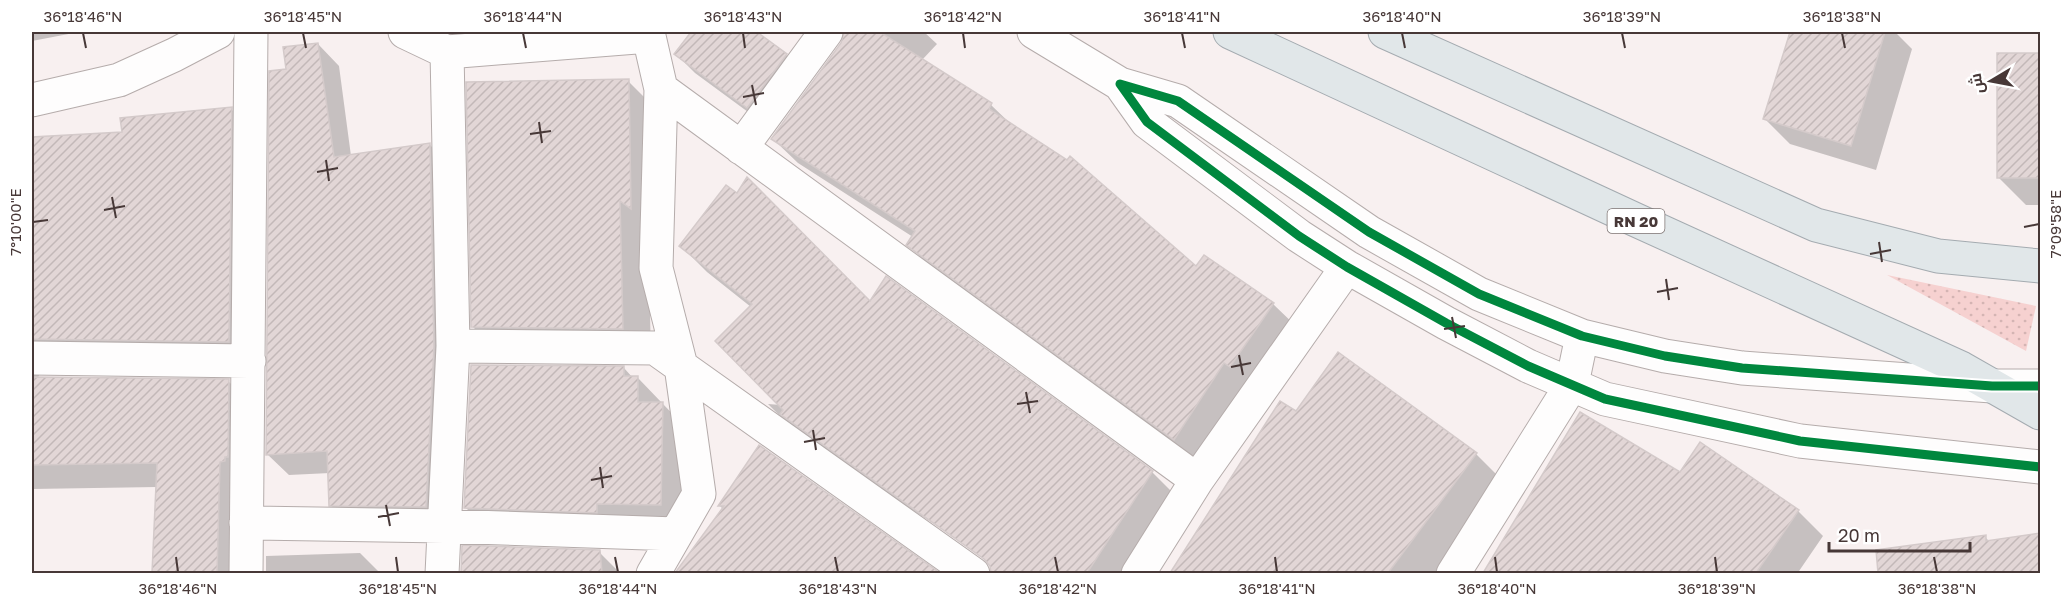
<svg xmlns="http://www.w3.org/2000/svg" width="2072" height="605" font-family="'Golos Text',Cairo,sans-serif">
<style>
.grass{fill:url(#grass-dots)}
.shadow{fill:#0003}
.building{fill:url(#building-hatch);stroke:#d4caca;stroke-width:1.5}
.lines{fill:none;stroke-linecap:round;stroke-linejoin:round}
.minor-casing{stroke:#b5acab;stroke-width:35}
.primary-casing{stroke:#a4abb0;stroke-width:35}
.minor{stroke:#fefdfd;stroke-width:33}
.primary{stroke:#e1e7e9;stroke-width:33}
.cycleway-casing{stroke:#fff;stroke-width:13}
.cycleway{stroke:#00873e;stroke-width:9}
.ticks{fill:none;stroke:#473837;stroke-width:2}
.labels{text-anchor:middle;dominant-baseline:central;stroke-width:4.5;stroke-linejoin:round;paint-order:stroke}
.shield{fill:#fff;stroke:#7e7473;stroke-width:1.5}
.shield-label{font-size:15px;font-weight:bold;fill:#473837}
.neatline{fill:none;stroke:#473837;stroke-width:2}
.ticks-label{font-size:15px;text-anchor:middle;fill:#473837}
</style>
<defs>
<pattern id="grass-dots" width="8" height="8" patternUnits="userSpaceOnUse" patternTransform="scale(1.5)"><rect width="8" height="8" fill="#f6d1d0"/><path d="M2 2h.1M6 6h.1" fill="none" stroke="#d4b4b3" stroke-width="1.8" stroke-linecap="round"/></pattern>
<pattern id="building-hatch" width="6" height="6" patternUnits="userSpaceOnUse" patternTransform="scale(1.5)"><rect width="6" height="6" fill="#e2d6d6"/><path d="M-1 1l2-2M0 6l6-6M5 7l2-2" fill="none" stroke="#c3b8b8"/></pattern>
</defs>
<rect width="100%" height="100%" fill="#f8f0f0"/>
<!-- grass -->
<path class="grass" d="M1887,275L2036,306L2026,351Z"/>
<!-- shadow -->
<path class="shadow" d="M32,32H79L32,41Z
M693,32H755L786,55L805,74L767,126L695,73L676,54Z
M846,32H924L937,44L922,60L991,105L1014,127L1197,268L1273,304L1298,328L1199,463L933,269L908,245L913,237L798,163L773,139L842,44Z
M1791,32H1895L1912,49L1876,170L1790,144L1765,119Z
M318,44L339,66L351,156L430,145L451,166L447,528L352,526L331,505L330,473L289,475L267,454L287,70Z
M1999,54H2040V205H2026L1998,177Z
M628,81L656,109L648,227L651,356L501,355L473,327Z
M231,109L255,133L253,365L40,372L38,378L228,381L253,405L243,574H154L157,487L32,489V139L124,134Z
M681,246L871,304L887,279L1152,472L1178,498L1129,574H1013L854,473L793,429L768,404L781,405L751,307L707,272Z
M1339,354L1476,454L1503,481L1434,574H1172L1281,403L1296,413Z
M624,368L633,378H638L687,429L685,529L490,532L465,507Z
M1581,414L1680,474L1798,511L1823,536L1797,574H1485Z
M813,500L908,574H677L724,510L720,506Z
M2040,534V574H1897L1894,549L1985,537L1990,542Z
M464,547L599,552L621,574H463Z
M360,553L381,574H266V556Z"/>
<!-- building -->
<path class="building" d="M691,32H757L787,54L747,108L674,54Z
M844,32H880L992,103L989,109L1067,160L1070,156L1196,266L1204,255L1274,303L1230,367L1224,363L1174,440L906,245L915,231L771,139L841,43Z
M1790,32H1885L1851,146L1763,119Z
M318,43L334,157L430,143L434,346L426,507L329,506L327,451L266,455L269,71L286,69L283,47Z
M1997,53H2040V178H1997Z
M629,79L631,209L620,201L623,329L471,327L466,82Z
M232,107L229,342L32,339V137L122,132L120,118Z
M747,177L870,301L886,276L1153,471L1087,573H991L990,566L984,559L780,414L783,410L715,341L752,304L679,246L726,185L737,193Z
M1338,352L1477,453L1388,573H1170L1280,401L1296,411Z
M471,365L624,366V376H638V402H663L661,505L597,504V513L464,508Z
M32,377L229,379L228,457H225V461L220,462L217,573H152L157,463L32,465Z
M1580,412L1680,472L1700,442L1799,510L1756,573H1483Z
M759,445L940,573H675L724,506H718Z
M2040,533V573H1878L1876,550L1986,535V541Z
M462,545L600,550L602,573H461Z"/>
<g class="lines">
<defs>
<path id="minor" d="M405,32L447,52L649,36
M648,32L661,89L656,268L681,366L699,494L653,574
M1034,32L1120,84
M661,89L1197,480
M32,100L119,80L174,55L218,32
M741,148L826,32
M453,346L655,348L973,574
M32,358L249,361
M2040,386H1992L1742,368L1665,356L1582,336L1479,294L1369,232L1178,101L1120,84L1147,122L1299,236L1347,267L1446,323L1528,366L1605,399L1800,441L2040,467
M246,523L444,526L676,534
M246,574L251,32
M442,574L453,346L447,52
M1138,574L1197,480L1347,267
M1453,574L1572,384L1582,336"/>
<path id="primary" d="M1230,32L1636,220L1961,368L2040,413
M1385,32L1816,225L1938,256L2040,266"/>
</defs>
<!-- minor casing -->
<use href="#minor" class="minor-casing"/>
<!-- primary casing -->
<use href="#primary" class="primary-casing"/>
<!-- minor -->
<use href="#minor" class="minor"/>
<!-- primary -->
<use href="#primary" class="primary"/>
<defs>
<path id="cycleway" d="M2040,386H1992L1742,368L1665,356L1582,336L1479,294L1369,232L1178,101L1120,84L1147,122L1299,236L1347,267L1446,323L1528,366L1605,399L1800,441L2040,467"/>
</defs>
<!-- cycleway casing -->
<use href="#cycleway" class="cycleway-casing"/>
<!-- cycleway -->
<use href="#cycleway" class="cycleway"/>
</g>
<!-- ticks -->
<path class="ticks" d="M83,33L86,48M303,33L306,48M523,33L526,48M743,33L745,48M963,33L965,48M1182,33L1185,48M1402,33L1405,48M1622,33L1625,48M1842,33L1845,48M752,85L756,105M743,97L764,93M539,122L542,143M530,134L551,131M326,160L329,181M317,172L338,168M112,197L116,218M104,210L125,206M33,222L48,220M2024,227L2039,224M1879,242L1882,262M1870,254L1891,250M1666,279L1669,300M1657,292L1678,288M1452,317L1456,338M1444,329L1465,326M1239,355L1243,375M1231,367L1251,363M1026,392L1030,413M1017,404L1038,401M813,430L816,450M804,442L825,438M600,467L603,488M591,480L612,476M386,505L390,526M378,517L399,513M176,557L178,572M396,557L398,572M615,557L618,572M835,557L838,572M1055,557L1058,572M1275,557L1277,572M1495,557L1497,572M1715,557L1717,572M1934,557L1937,572"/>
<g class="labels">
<!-- shield labels -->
<rect class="shield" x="1607.5" y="209" width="57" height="24" rx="4.5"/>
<g class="shield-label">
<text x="1636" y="221">RN 20</text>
</g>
</g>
<!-- border -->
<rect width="2072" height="605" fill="none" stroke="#ffffff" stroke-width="66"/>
<!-- north arrow -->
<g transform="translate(1991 81) rotate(260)" stroke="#ffffff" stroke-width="4.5" paint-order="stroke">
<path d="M0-4.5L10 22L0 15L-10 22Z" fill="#473837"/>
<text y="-9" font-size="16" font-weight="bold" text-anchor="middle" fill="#473837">ش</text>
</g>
<!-- scale -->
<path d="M1829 542v9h141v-9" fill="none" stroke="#473837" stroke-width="3"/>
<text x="1838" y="542" font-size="18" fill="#473837" stroke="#ffffff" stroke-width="4.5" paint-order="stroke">20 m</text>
<rect x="33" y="33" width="2006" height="539" class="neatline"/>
<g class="ticks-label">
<text x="83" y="22">36°18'46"N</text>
<text x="303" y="22">36°18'45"N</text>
<text x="523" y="22">36°18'44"N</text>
<text x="743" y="22">36°18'43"N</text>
<text x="963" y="22">36°18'42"N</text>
<text x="1182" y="22">36°18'41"N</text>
<text x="1402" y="22">36°18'40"N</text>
<text x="1622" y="22">36°18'39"N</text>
<text x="1842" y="22">36°18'38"N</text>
<text transform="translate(16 222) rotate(-90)" y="5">7°10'00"E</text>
<text transform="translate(2056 224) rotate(-90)" y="5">7°09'58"E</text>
<text x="178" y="594">36°18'46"N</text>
<text x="398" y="594">36°18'45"N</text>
<text x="618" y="594">36°18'44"N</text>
<text x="838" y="594">36°18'43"N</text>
<text x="1058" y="594">36°18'42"N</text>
<text x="1277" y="594">36°18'41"N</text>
<text x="1497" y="594">36°18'40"N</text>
<text x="1717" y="594">36°18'39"N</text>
<text x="1937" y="594">36°18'38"N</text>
</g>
</svg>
